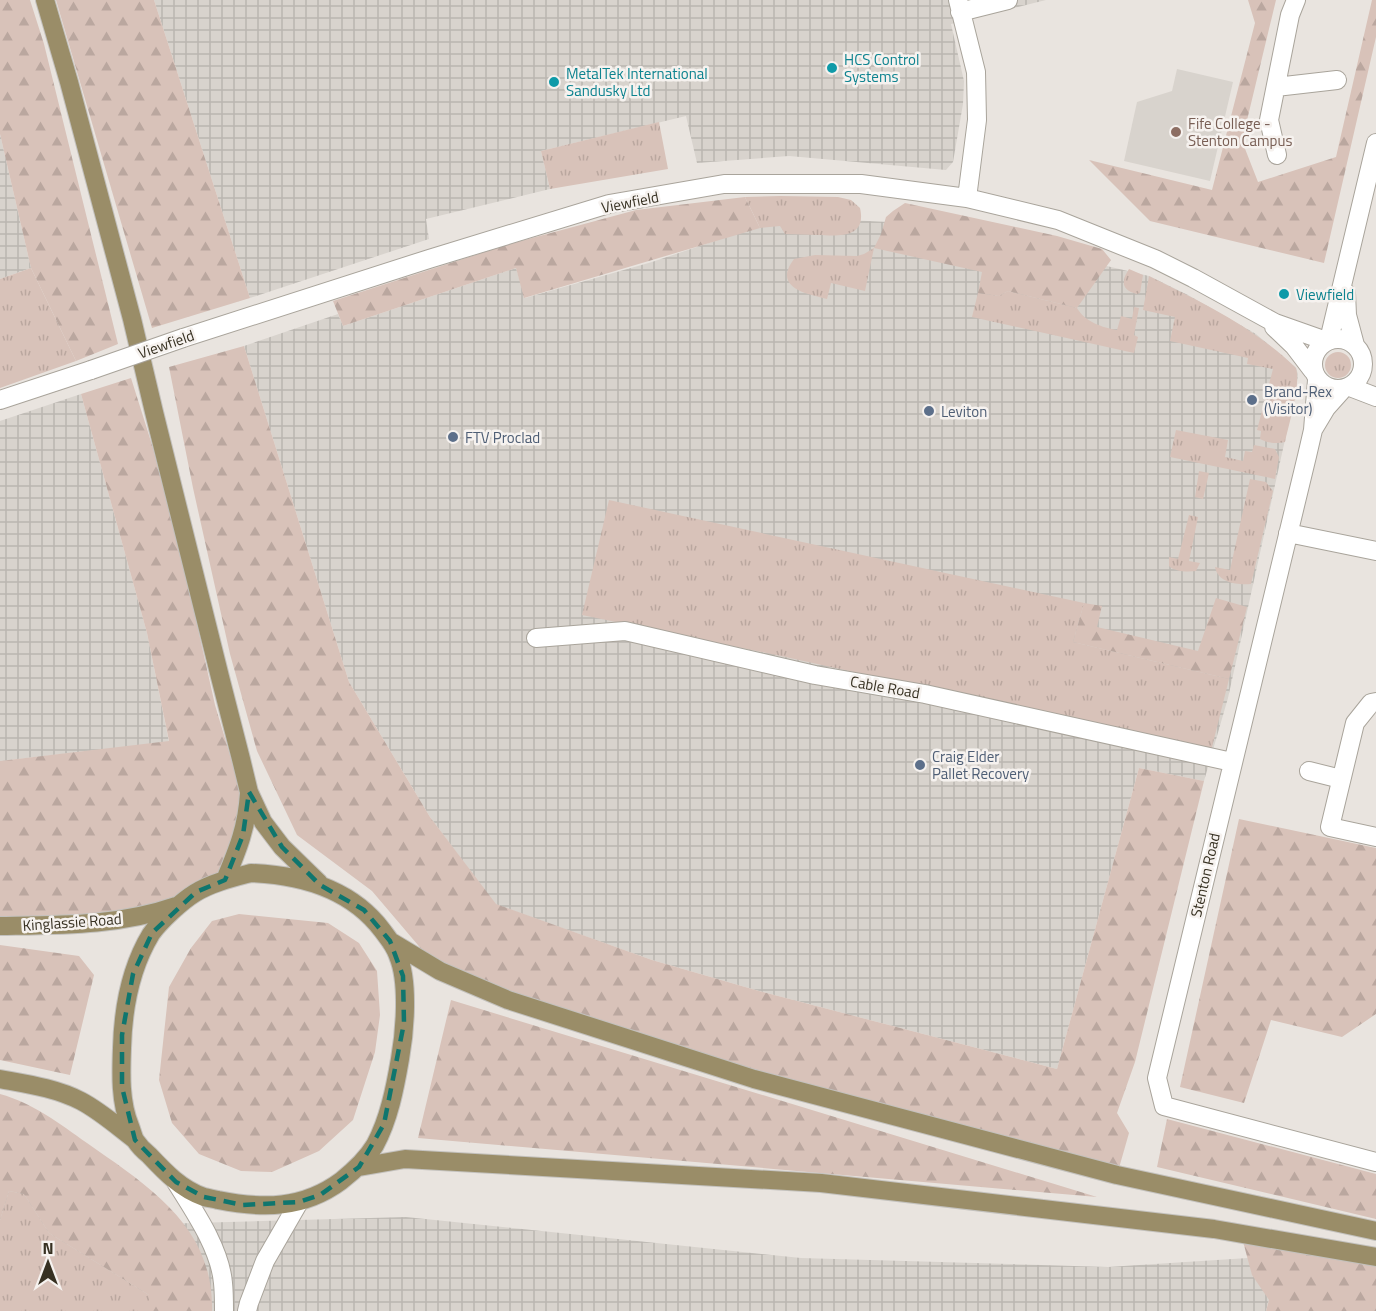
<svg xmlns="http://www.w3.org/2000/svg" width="1376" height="1311" font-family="'Titillium Web',sans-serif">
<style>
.built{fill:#d8d3cd}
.industrial{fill:url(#industrial-grid)}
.grass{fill:url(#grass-tufts)}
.forest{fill:url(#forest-firs)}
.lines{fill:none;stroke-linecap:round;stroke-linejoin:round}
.minor-casing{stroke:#a9a49b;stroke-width:20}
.major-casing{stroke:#c3c1bd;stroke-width:20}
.minor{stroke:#fff;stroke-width:18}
.major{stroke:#9a8d68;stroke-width:18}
.minor-bridge-casing{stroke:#a9a49b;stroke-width:20;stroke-linecap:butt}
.minor-bridge{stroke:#fff;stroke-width:18}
.marked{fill:none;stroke:#0f766e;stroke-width:4.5;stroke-dasharray:12 8;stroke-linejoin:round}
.culture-dot{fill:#0f9aa8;stroke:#f6f2ef;stroke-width:2}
.education-dot{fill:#8d6e63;stroke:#f6f2ef;stroke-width:2}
.service-dot{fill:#5c6f8a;stroke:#f6f2ef;stroke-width:2}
.labels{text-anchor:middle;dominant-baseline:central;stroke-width:5;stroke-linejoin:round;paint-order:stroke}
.culture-label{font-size:15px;fill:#0d838f;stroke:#f6f2ef;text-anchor:start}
.education-label{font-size:15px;fill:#785e54;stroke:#f6f2ef;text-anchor:start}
.street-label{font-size:15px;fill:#373122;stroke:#f6f2ef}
.service-label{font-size:15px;fill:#4e5e75;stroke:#f6f2ef;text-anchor:start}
</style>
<defs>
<pattern id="industrial-grid" width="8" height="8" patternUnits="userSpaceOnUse" patternTransform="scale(1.5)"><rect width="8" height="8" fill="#d8d3cd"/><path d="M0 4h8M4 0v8" fill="none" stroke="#bab6b0"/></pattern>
<pattern id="grass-tufts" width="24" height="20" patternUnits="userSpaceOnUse" patternTransform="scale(1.5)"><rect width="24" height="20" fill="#d8c2b9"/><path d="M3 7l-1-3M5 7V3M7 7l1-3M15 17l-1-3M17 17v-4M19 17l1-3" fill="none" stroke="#baa79f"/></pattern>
<pattern id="forest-firs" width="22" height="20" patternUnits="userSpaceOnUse" patternTransform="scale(1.5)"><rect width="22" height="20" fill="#d8c2b9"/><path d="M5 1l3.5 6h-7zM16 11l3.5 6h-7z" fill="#baa79f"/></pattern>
</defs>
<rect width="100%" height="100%" fill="#e9e4df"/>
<!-- built -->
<path class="built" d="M1177,69L1233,82L1210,181L1124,161L1137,102L1172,91Z"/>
<!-- industrial -->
<path class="industrial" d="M154,0H1046L951,24L964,81L963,104L953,162L946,170L789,156L697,163L686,116L541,151L550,189L426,219L429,239L250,298Z
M0,134L31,268L0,279Z
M786,217L929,224L1149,276L1188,295L1256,334L1289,362L1296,368L1298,374L1296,390L1228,698L1204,781L1139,768L1057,1069L759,991L652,960L495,904L430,817L349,682L244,346L338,314L343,326L516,268L525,298L652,262Z
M81,394L147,633L169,742L0,761V421Z
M0,1111L157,1224L406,1217L801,1258L1108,1267L1248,1258L1269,1300L1266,1311H0Z"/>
<!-- grass -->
<path class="grass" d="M659,122L668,169L550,189L541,151Z
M780,196L838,197L851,200L860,208C867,239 838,236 818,235C807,235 796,234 785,234L780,226L760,228L745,197Z
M874,248L865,291L831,283L827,299C807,294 772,288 794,259L815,255L857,256L864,254Z
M31,268L76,361L0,388V279Z
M1129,269L1143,275L1140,293L1137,294C1121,290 1121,281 1129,269Z
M1149,276C1201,302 1254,327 1296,368C1301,384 1289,424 1285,442C1277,444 1267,443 1260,439L1261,431L1257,430L1273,369L1247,364L1248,358L1170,341L1175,317L1143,310Z
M1008,291L1077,308C1084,321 1103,328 1117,330L1121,316L1132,319L1134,307L1139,308L1134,335L1138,337L1134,353L972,317L978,293L999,296Z
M1325 365a13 13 0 1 1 26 0a13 13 0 1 1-26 0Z
M1176,430L1228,440L1225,457L1243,461L1245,451L1252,452L1254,445L1275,449L1279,457L1275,479L1170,457Z
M1199,471L1209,473L1203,499L1195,497Z
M1250,479L1266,482L1273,491L1251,584C1237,585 1218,583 1215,567L1230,570Z
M609,500L1084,603L1073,642L1229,679L1211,751L781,656L582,615Z
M1189,515L1198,517L1189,561L1200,563L1196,571C1188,572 1175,572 1169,566V557L1178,559Z
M9,1191L24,1194L49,1233L149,1295V1311H0V1220Z"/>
<!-- forest -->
<path class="forest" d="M0,0H30L44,44L118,344L76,361L31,268L0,134Z
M56,0H154L250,298L152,328Z
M1248,0H1276L1242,141L1258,182L1336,157L1372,0H1376V37L1324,263L1150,221L1089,160L1212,190L1255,23Z
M745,197L760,228L524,298L516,268L343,326L333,301L506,245L636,210Z
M905,203L1057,236L1102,249L1111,260L1077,308L1008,291L999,296L978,293L982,272L874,248L881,234L886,217L893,211Z
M244,346L349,682L430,817L496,904L652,960L759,991L1057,1069L1139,768L1204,781L1135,1062L1117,1113L1129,1133L1117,1175L754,1079L440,971L372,891L297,835L257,751L230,654L193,488L169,367Z
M131,378L153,448L190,593L215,705L233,765L249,792L225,880L179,905L0,926V761L169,741L147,633L81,394Z
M1216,598L1247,607L1229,679L1073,642L1084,603L1102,606L1097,627L1198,651Z
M1239,819L1376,848V1014L1342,1037L1271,1020L1244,1103L1180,1087Z
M239,914L328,923L359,943L377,971L380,1015L375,1052L353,1120L319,1151L272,1172L241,1171L199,1154L172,1123L159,1080L169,987L191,948L212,921Z
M0,945L79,956L94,975L70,1075L0,1060Z
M451,1000L1097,1197L418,1138Z
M0,1094C33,1103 60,1124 87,1143C148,1186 214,1226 212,1311H149V1295L49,1233L24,1194L9,1191L0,1220Z
M1167,1119L1376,1174V1219L1157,1167Z
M1241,1234L1376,1257V1311H1266L1269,1300L1252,1275Z"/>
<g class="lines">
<defs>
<path id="minor" d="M958,0L976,72L977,120L967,198
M960,12L1008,0
M1276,87L1337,80
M1277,155L1269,120L1290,15L1296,0
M1346,293L1347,315L1355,345
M1274,327L1294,346L1313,371
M183,338L429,259L609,204L724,184H861L967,198L1058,220L1155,259L1193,278L1275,323L1326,341
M1313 364a25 25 0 1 1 50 0a25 25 0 1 1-50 0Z
M1329,340L1376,143
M1317,380L1313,430L1307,456L1157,1078L1164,1106L1376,1162
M1350,387L1376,397
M0,400L91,370
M1314,428L1326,408L1343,389
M1288,533L1376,551
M536,638L625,631L815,675L925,694L1232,762
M1376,702L1371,703L1355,723L1330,827L1376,837
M1309,771L1341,779
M176,1182C194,1211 220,1248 223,1283C224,1292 224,1302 224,1311
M247,1311L249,1303L265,1261L299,1202"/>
<path id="major" d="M45,0L69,82L132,319L154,412L220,677L241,759L249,792L263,822L282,847L319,883
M251,873C301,875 351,889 382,930C388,938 395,946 398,956C409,982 405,1031 400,1059C395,1088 389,1119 375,1145C366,1160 355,1170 341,1181C303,1209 263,1209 218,1200C214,1199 208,1198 204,1197C181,1189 165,1172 149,1155C144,1151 139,1146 135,1140C133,1136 132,1131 130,1126C120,1102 121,1074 122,1048C123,1009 131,967 151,934C160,921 182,901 195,893C211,883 232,878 251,873Z
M225,880C238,849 247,827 249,793
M0,926C59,925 119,926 176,906
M390,941L440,971L508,1000L754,1079L1117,1175L1376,1231
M0,1079C27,1084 56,1088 81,1101C100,1111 117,1126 134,1139
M359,1167L405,1159L821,1183L1214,1229L1376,1257"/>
</defs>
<!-- minor casing -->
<use href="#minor" class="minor-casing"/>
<!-- major casing -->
<use href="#major" class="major-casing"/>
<!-- minor -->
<use href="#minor" class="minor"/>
<!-- major -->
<use href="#major" class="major"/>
<defs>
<path id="minor-bridge" d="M91,370L183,338"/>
</defs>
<!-- minor-bridge casing -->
<use href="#minor-bridge" class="minor-bridge-casing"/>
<!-- minor-bridge -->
<use href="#minor-bridge" class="minor-bridge"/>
</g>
<!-- marked area -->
<path class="marked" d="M249,792L282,847L320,885L364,910L390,941L403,976L404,1023L384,1124L359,1167L320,1195L299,1202L243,1205L204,1197L176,1182L135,1140L122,1087V1035L133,974L152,933L196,892L225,880L243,835Z"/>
<!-- markers -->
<g class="culture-dot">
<circle cx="832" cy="68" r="6"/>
<circle cx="554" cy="82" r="6"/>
<circle cx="1284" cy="294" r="6"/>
</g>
<circle class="education-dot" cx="1176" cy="132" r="6"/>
<g class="service-dot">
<circle cx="1252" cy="400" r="6"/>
<circle cx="929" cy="411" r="6"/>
<circle cx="453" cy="437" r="6"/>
<circle cx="920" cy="765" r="6"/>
</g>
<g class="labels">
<!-- culture labels -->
<g class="culture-label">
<text x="844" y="59">HCS Control<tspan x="844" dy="17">Systems</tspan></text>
<text x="566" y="73">MetalTek International<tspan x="566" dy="17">Sandusky Ltd</tspan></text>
<text x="1296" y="294">Viewfield</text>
</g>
<!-- education labels -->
<g class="education-label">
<text x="1188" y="123">Fife College -<tspan x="1188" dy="17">Stenton Campus</tspan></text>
</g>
<!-- street labels -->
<g class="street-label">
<text transform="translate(630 202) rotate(-11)">Viewfield</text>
<text transform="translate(166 344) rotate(-19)">Viewfield</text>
<text transform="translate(885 687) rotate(10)">Cable Road</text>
<text transform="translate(1205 875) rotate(-77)">Stenton Road</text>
<text transform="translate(72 922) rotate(-4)">Kinglassie Road</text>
</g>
<!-- service labels -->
<g class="service-label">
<text x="1264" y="391">Brand-Rex<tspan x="1264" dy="17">(Visitor)</tspan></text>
<text x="941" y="411">Leviton</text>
<text x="465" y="437">FTV Proclad</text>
<text x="932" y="756">Craig Elder<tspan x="932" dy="17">Pallet Recovery</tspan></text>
</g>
</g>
<!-- north arrow -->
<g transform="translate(48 1263)" stroke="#f6f2ef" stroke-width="4.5" paint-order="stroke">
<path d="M0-4.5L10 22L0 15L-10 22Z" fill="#373122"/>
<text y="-9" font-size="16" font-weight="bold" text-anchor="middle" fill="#373122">N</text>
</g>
</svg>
